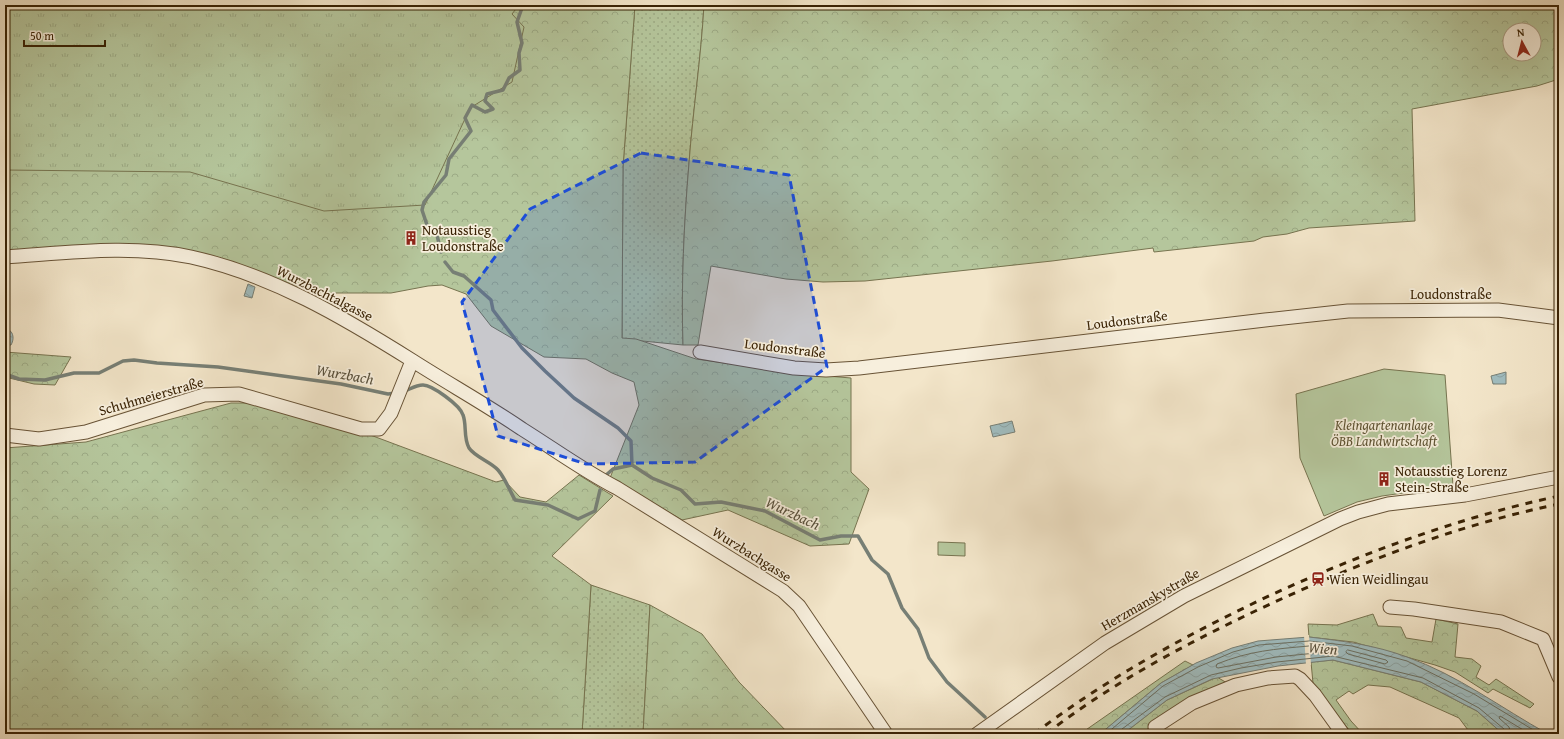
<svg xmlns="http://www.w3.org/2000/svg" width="1564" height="739" font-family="'Gentium Book Plus',serif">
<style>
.grass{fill:url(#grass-dots);stroke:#777450}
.forest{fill:url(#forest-crowns);stroke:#777450;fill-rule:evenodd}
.park{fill:url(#park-tufts);stroke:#777450}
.garden{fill:#b5c69c;stroke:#777450}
.water{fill:url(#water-waves);stroke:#777f75}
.pier{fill:#f3e6ca}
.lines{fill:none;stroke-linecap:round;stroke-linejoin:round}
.shore{stroke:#6c7062;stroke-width:1}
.stream{stroke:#777f75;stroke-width:3.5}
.minor-casing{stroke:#685336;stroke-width:15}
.minor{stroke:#f7efdd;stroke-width:13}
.rail{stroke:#392204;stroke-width:3;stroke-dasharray:7 7;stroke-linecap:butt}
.marked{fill:#1d4ed8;fill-opacity:0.2;stroke:#1d4ed8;stroke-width:3;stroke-dasharray:8 5;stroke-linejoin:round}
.labels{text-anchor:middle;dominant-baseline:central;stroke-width:3.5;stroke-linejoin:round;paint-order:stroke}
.poi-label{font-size:14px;fill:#392204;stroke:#f7efdd;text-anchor:start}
.street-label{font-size:14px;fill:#392204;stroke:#f7efdd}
.park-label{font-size:14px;font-style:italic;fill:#5e5332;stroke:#f7efdd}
.water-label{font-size:15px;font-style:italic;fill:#58503c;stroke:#f7efdd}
</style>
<defs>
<pattern id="grass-dots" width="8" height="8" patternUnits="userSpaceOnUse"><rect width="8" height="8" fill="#b5c69c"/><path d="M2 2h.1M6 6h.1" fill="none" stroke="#9caa85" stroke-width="1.8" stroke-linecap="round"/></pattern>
<pattern id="forest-crowns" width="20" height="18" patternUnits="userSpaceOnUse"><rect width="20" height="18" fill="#b5c69c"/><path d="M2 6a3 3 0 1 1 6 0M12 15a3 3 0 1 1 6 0" fill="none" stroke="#9caa85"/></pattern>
<pattern id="park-tufts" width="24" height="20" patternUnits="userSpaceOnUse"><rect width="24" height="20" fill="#b5c69c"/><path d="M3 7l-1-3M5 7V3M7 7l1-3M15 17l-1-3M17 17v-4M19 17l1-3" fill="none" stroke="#9caa85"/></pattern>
<pattern id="water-waves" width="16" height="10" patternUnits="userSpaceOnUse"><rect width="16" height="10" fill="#a0bdc0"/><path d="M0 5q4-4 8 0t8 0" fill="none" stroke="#8ba2a3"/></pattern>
</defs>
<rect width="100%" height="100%" fill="#f3e6ca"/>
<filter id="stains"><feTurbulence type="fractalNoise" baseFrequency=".005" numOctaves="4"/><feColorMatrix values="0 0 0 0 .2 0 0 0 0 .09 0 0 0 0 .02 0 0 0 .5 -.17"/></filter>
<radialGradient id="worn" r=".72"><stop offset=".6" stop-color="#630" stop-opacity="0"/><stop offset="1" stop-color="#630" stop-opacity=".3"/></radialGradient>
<!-- grass -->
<path class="grass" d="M635,5H704C701,58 693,110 689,163C684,223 681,284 683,345L622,339L623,167Z
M591,585L650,605L643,734H582Z"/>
<!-- forest -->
<path class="forest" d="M5,5H635L623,167L622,338L636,339L696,359L803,374L851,378V472L869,489L849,544L810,546L728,510L682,520L610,478L639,405L634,382L612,373L586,359L544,357L491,326L466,294L442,285L428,286L391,293H319L302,288L217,257L111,248L5,256Z
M704,5H1559V79L1537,86L1412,109L1415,221L1309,228L1287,234L1263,237L1254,241L1154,252L1153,248L1052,261L865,281L823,282L786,279L711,266L698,345H683C681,284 684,223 689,163C693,110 701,58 704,5ZM1510,30H1534V54H1510Z
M5,352L71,357L55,385L34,384L5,377Z
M231,403H254L342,426L373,436L496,482L504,480L520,497L546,502L579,475L613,496L552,556L591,585L582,734H5V448L86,442Z
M650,605L702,634L739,682L789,734H643Z
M1373,614L1378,626L1401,627L1406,638L1432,642L1436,619L1458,624L1455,657L1472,659L1481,666L1476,677L1489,685L1496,679L1534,704L1530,708L1493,689L1488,693L1455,672L1435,665L1353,642L1309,637L1308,624L1337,625Z
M1333,660L1421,682L1477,711L1503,734H1471L1459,718L1390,687L1368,685L1353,694L1349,691L1336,700L1351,721L1363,734H1352L1313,683L1311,662Z
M1185,661L1193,665L1161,683L1100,734H1080Z
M1217,677L1227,683L1175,708L1141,734H1123L1167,700Z"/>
<!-- park -->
<path class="park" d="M5,5H519L512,14L524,27L512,82L470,108L425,205L324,211L190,172L5,170Z"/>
<!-- garden -->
<path class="garden" d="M1384,369L1445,375L1453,486L1382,496L1357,502L1324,516L1300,458L1296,394Z
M938,542L965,543V556L938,555Z"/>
<!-- water -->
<path class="water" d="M248,284L255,287L252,298L244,296Z
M6,330H9C14,333 14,340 11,345H8L5,343Z
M1506,372V384H1493L1491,376Z
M1012,421L1015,432L993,437L990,426Z
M1309,637C1343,641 1375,645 1407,657C1458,675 1501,708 1548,734H1503L1477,711L1421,682L1333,660L1278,666L1212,679L1167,700L1123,734H1100L1161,683L1196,663L1232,648L1258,641Z"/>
<!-- pier -->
<path class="pier" d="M1304,635H1309L1311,665H1306Z"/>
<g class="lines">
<!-- shore -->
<path class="shore" d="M1309,646L1326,648L1328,650L1326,652L1276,657L1218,668L1216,667L1217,664C1249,651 1275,649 1309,646Z
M1348,650L1386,660L1388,662L1385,664L1348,654L1346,652Z
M1106,734L1163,686L1198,667L1233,652L1259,645L1309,641L1352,646L1407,661L1474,694L1540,734
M1121,734L1122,729L1165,697L1211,675L1241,668L1277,662L1333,656L1423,678L1479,708L1504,729L1506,734
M1511,734L1509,727L1499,718L1500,716L1530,734"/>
<!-- stream -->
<path class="stream" d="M441,252L437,235L428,228L422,210L424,202L446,175L449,159L471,131L465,118L472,105L485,112L493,109L485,101L487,94L503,90L509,78L520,70L519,53L522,43L517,22L523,5
M445,262L453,272L464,276L491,300L493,310L522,348L545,371L574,398L618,428L631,441L632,465
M5,374L19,379L45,380L74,373H99L123,361L134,360L157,363L218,367L341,384L388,394L396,393
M402,392C409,390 415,385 423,385C432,385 460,405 463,415C467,425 463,437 469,448C475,457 491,462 498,470C505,478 510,491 515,500L548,505L578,519L595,511L600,490
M605,476L613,469L632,465L652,478L681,490L695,504L721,502L765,511L820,540L841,536H858L872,560L888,574L902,608L918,629L929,658L947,682L985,717"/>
<defs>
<path id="minor" d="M5,257C66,253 130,244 191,257C272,275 343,317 413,361C449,384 487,405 522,429C554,449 584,471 617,488L783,591L799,606L886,734
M700,352L794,368L826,370L859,368L1265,320L1348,311L1498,310L1559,318
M5,435L39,439L86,432L204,395L239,394L361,429H379L391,413L412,361
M1390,607L1414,609L1501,622L1543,639L1559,677
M1155,727L1192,703L1236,685L1268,678L1295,676L1300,679L1315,695L1343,734
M977,734L1105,643L1184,596L1340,519L1358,512L1388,504L1465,495L1559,477"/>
</defs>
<!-- minor casing -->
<use href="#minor" class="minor-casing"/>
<!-- minor -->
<use href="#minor" class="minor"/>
<!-- rail -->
<path class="rail" d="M1034,734C1107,678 1188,634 1271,595C1363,553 1460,517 1559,496
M1046,734C1108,686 1178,648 1249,614C1348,567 1452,526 1559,504"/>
</g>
<!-- marked area -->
<path class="marked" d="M641,153L789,175L827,367L695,462L586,464L498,436L462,302L530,209Z"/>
<!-- icons -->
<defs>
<symbol id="building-bare" viewBox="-9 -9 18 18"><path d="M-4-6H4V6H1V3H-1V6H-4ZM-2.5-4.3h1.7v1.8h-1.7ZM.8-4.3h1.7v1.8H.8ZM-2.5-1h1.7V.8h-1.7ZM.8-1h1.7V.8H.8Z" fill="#8f2418" stroke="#f7efdd" stroke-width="2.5" paint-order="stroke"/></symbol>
<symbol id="station-bare" viewBox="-9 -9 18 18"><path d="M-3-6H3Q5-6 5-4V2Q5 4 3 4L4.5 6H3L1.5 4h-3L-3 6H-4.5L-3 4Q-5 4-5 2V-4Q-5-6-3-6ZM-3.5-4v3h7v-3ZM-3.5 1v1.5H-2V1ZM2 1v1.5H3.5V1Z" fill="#8f2418" stroke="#f7efdd" stroke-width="2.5" paint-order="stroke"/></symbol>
</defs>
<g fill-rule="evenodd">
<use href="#building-bare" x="401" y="228" width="20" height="20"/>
<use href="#building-bare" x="1374" y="469" width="20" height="20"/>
<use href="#station-bare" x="1308" y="569" width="20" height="20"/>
</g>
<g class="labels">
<!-- poi labels -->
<g class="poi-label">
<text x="422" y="230">Notausstieg<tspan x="422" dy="16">Loudonstraße</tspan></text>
<text x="1395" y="471">Notausstieg Lorenz<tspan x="1395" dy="16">Stein-Straße</tspan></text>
<text x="1329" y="579">Wien Weidlingau</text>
</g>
<!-- street labels -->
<g class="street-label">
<text transform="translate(325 293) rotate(27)">Wurzbachtalgasse</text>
<text x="1451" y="294">Loudonstraße</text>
<text transform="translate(1127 320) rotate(-7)">Loudonstraße</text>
<text transform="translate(785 348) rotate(7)">Loudonstraße</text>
<text transform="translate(151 396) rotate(-16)">Schuhmeierstraße</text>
<text transform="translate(752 554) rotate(32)">Wurzbachgasse</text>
<text transform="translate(1150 599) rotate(-30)">Herzmanskystraße</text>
</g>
<!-- park labels -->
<g class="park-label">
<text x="1384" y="425">Kleingartenanlage<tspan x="1384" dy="16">ÖBB Landwirtschaft</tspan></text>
</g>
<!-- water labels -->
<g class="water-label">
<text transform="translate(345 374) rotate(10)">Wurzbach</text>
<text transform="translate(793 513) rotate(25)">Wurzbach</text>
<text transform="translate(1323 648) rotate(5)">Wien</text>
</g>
</g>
<!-- margin -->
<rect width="1564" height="739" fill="none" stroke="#f3e6ca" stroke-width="20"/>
<rect x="6" y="6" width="1552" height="727" fill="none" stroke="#392204" stroke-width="2"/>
<rect x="10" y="10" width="1544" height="719" fill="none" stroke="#392204"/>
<!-- north arrow -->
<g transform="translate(1522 42) rotate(353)"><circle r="19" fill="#f7efdd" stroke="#ab9d86"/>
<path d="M0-3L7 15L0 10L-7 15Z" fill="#8f2418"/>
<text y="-6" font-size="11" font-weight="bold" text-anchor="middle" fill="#392204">N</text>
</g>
<!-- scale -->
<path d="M24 40v6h81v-6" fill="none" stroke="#392204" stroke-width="2"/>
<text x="30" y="40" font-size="12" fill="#392204" stroke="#f7efdd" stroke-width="3" paint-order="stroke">50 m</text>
<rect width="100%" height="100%" filter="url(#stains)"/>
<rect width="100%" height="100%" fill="url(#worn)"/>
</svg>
